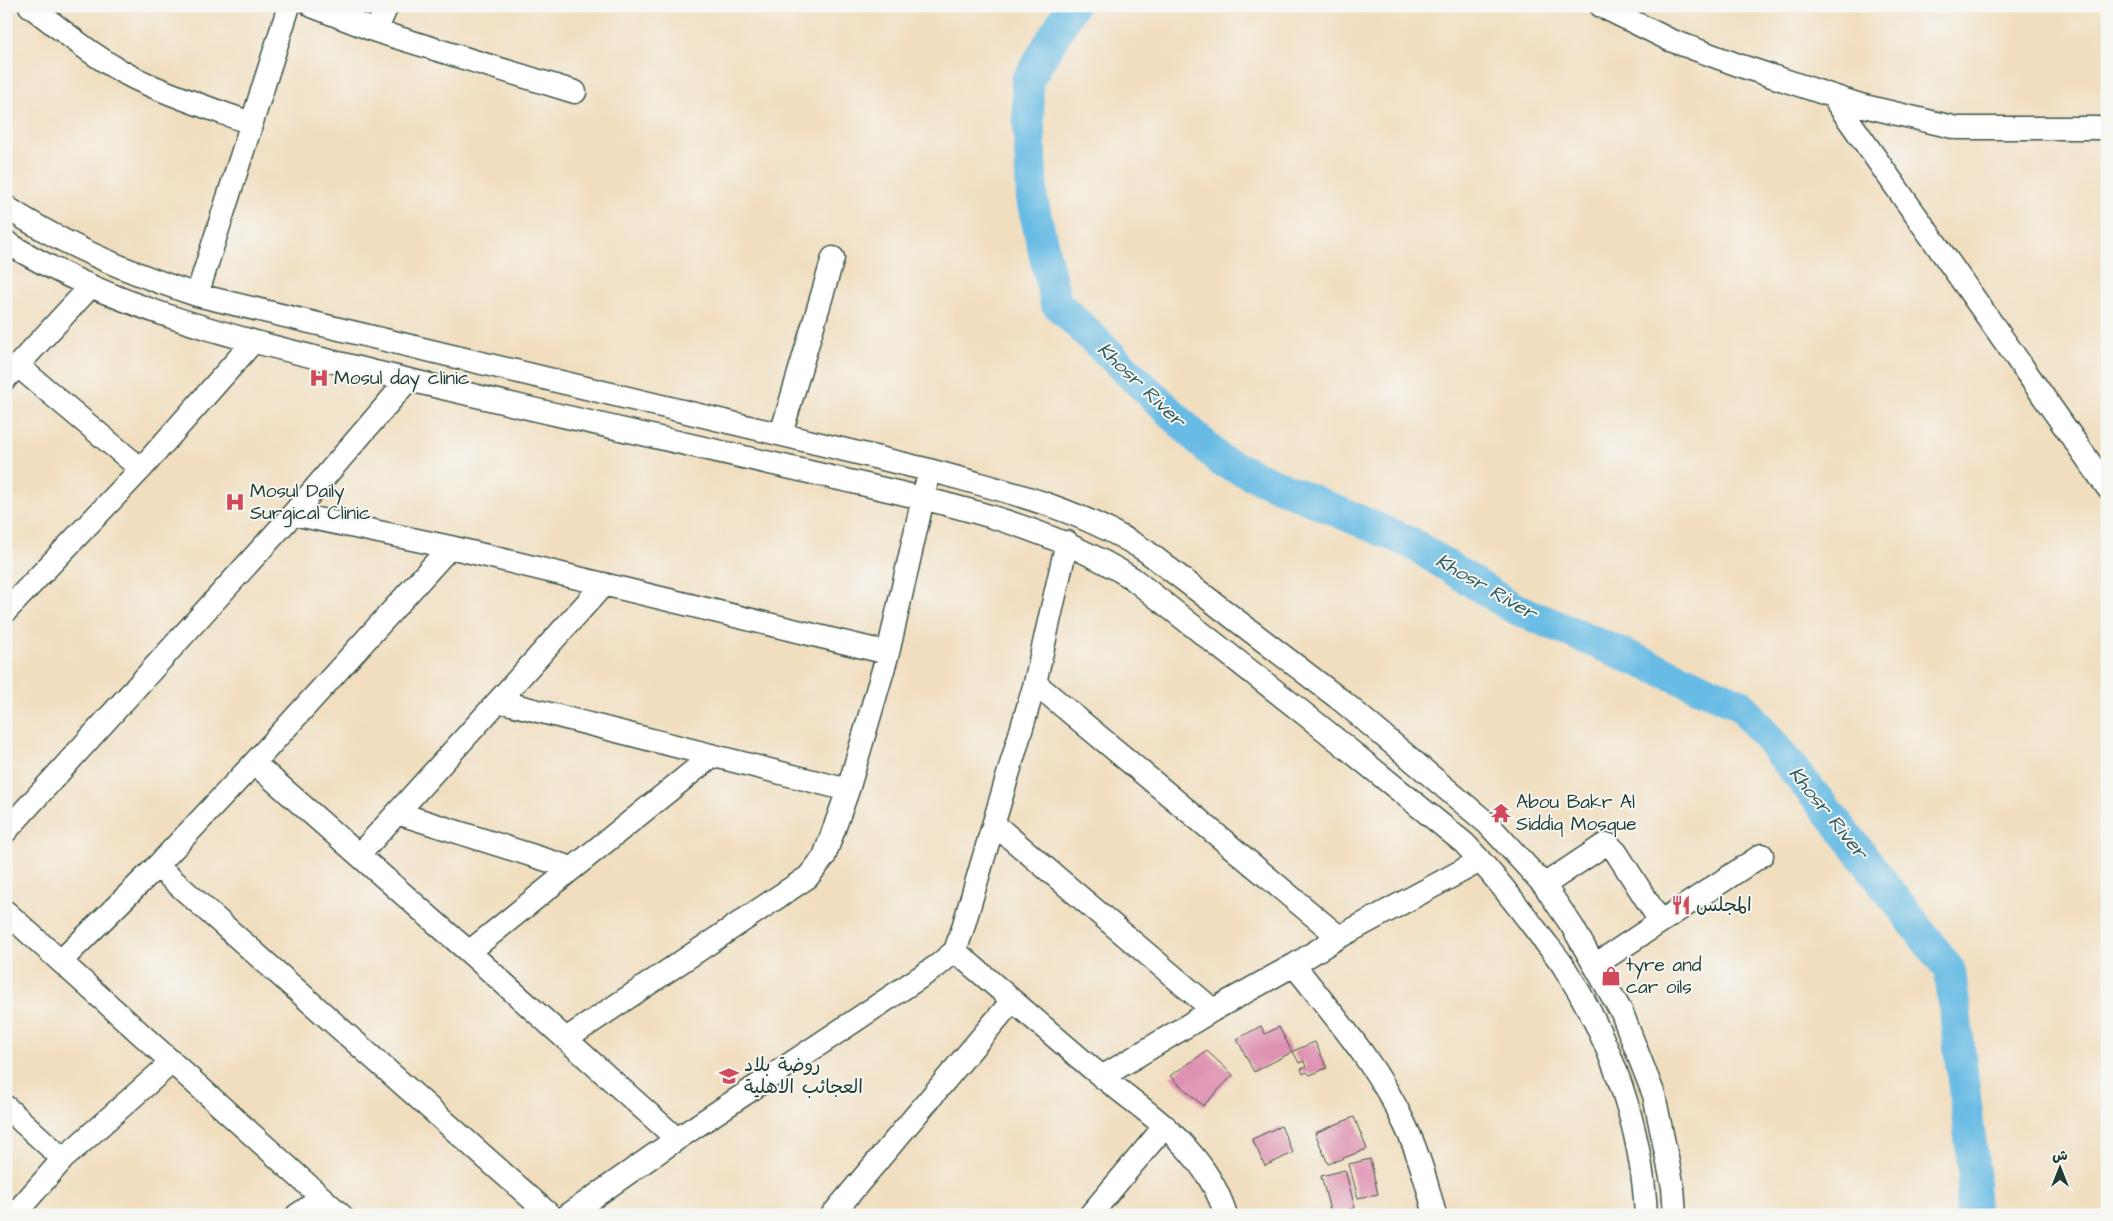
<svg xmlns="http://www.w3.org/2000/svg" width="2113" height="1221" font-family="'Architects Daughter','Playpen Sans Arabic',sans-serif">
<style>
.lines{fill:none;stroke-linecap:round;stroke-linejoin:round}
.river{stroke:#68bbe4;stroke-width:32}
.building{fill:#de92b1}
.minor-casing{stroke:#3e5549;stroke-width:25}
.minor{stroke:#fff;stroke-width:22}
.labels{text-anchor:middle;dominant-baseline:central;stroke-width:4;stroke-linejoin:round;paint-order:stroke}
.poi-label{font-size:19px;fill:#1f3d34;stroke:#f6f6f2;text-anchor:start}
.water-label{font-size:20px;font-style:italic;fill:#315c60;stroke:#f6f6f2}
</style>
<rect width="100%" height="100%" fill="#f6f6f2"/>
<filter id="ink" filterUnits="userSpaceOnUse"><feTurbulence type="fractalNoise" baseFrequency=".02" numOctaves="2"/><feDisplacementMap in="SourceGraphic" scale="10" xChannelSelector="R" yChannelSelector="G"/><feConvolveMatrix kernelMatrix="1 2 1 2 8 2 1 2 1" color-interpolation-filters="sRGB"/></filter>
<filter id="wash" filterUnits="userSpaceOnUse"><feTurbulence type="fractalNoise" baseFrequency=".0096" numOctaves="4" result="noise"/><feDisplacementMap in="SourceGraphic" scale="20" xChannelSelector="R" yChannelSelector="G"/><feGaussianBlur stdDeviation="1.12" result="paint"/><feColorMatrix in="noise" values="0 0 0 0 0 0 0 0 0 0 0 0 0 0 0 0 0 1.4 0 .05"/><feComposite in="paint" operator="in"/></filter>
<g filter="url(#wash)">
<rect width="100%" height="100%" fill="#f1debf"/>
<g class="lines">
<!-- river -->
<path class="river" d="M1072,6L1027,81L1032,200L1056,303L1221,461L1411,543L1512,607L1740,704L1846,834L1950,971L1974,1172L1971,1215"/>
</g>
<g id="blocks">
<!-- building -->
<path class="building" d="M1261,1026L1265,1034L1279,1027L1292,1052L1254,1072L1237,1039Z
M1315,1042L1327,1068L1310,1075L1307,1072L1303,1074L1301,1069L1306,1067L1304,1061L1299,1063L1293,1051Z
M1207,1051L1233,1075L1203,1106L1170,1076Z
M1354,1117L1367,1149L1328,1164L1315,1133Z
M1281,1126L1293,1153L1265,1166L1252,1139Z
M1370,1159L1378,1194L1358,1198L1349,1164Z
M1345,1170L1355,1208L1331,1214L1321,1176Z"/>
</g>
</g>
<g filter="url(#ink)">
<use href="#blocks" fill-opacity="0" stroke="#3e5549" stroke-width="1"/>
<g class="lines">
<defs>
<path id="minor" d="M30,6C63,31 96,59 134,78C171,96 212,109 251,123
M312,6L376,31L575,92
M1601,6L1670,40L1741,66L1860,105L1957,128H2107
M376,31L387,6
M1832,96L2107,487
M6,207C65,246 130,273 197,295L929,470C1006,491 1078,508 1146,551L1342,701L1488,824L1544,885L1572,926L1622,1013L1654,1095L1673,1187L1675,1215
M6,242C121,313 250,341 379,373C525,408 672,441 818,474C926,499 1037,519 1132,578L1321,727L1464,843C1491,871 1515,902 1539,934C1547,945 1557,956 1564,967C1611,1040 1642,1128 1646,1215
M197,295L289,6
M18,366L141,469
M6,378L91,286
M781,434L833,258
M293,514L450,547L888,653
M6,611L141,469L253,342
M1035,683L1339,937
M499,701L848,790
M254,763L469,952L677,1139
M397,813L572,868
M994,824L1213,1010
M6,831L293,514L408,380
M359,855L604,584
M157,866L550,1215
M1544,885L1604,845H1609L1616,852L1660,921
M6,912L341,1215
M955,951C1000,990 1045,1028 1090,1067C1143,1111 1204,1145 1226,1215
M469,952L712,756
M61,961L157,866L254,763L450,547
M1294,965C1334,1016 1378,1066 1405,1125C1419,1154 1427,1184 1435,1215
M1595,965L1762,855
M566,1039L808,877L824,857L848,790L888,653L926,485
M1102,1077L1213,1010L1294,965L1339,937L1480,861
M6,1107L63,1159
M14,1215L63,1159L172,1062
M297,1215L322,1198
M568,1215L677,1139L937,966L955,951L962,931L1035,683L1067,542
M832,1215L1012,1001
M1090,1215L1165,1126"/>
</defs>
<!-- minor casing -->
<use href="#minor" class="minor-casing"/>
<!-- minor -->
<use href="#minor" class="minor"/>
</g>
</g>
<!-- icons -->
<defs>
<symbol id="hospital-bare" viewBox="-9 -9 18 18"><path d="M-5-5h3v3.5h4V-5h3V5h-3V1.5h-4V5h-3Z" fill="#d1495b" stroke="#f6f6f2" stroke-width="2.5" paint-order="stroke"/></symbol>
<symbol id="temple-bare" viewBox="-9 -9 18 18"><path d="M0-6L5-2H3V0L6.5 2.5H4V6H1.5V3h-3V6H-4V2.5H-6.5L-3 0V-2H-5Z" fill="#d1495b" stroke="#f6f6f2" stroke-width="2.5" paint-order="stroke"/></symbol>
<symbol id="restaurant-bare" viewBox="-9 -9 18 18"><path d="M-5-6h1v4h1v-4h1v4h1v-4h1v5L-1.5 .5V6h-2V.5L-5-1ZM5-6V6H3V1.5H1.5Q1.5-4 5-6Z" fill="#d1495b" stroke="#f6f6f2" stroke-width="2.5" paint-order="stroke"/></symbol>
<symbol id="shop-bare" viewBox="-9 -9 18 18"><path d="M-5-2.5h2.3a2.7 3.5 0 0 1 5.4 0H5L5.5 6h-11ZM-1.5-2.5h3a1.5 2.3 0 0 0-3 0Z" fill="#d1495b" stroke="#f6f6f2" stroke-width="2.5" paint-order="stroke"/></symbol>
<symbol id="school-bare" viewBox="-9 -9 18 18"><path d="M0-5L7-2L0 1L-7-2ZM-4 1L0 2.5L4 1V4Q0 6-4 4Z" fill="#d1495b" stroke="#f6f6f2" stroke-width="2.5" paint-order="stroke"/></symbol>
</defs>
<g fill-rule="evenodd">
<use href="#hospital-bare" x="305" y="364" width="28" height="28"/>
<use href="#hospital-bare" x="221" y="488" width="28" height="28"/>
<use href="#temple-bare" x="1487" y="799" width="28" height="28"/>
<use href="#restaurant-bare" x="1667" y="891" width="28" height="28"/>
<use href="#shop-bare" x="1597" y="962" width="28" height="28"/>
<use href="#school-bare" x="715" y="1062" width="28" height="28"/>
</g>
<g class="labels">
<!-- poi labels -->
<g class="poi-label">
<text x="334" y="378">Mosul day clinic</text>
<text x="250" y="491">Mosul Daily<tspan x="250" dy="22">Surgical Clinic</tspan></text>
<text x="1516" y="802">Abou Bakr Al<tspan x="1516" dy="22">Siddiq Mosque</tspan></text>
<text x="1696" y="905">المجلس</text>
<text x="1626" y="965">tyre and<tspan x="1626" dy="22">car oils</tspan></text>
<text x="744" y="1065">روضة بلاد<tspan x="744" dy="22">العجائب الاهلية</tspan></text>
</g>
<!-- water labels -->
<g class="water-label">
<text transform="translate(1141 385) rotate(44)">Khosr River</text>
<text transform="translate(1486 587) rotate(30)">Khosr River</text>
<text transform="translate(1828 813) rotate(51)">Khosr River</text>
</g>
</g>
<!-- margin -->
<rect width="2113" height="1221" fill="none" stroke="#f6f6f2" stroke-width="25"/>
<!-- north arrow -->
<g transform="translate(2060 1168)" stroke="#f6f6f2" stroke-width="4" paint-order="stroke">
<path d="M0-4L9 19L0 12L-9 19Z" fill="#1f3d34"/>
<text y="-8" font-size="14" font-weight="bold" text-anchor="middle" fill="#1f3d34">ش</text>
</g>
</svg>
